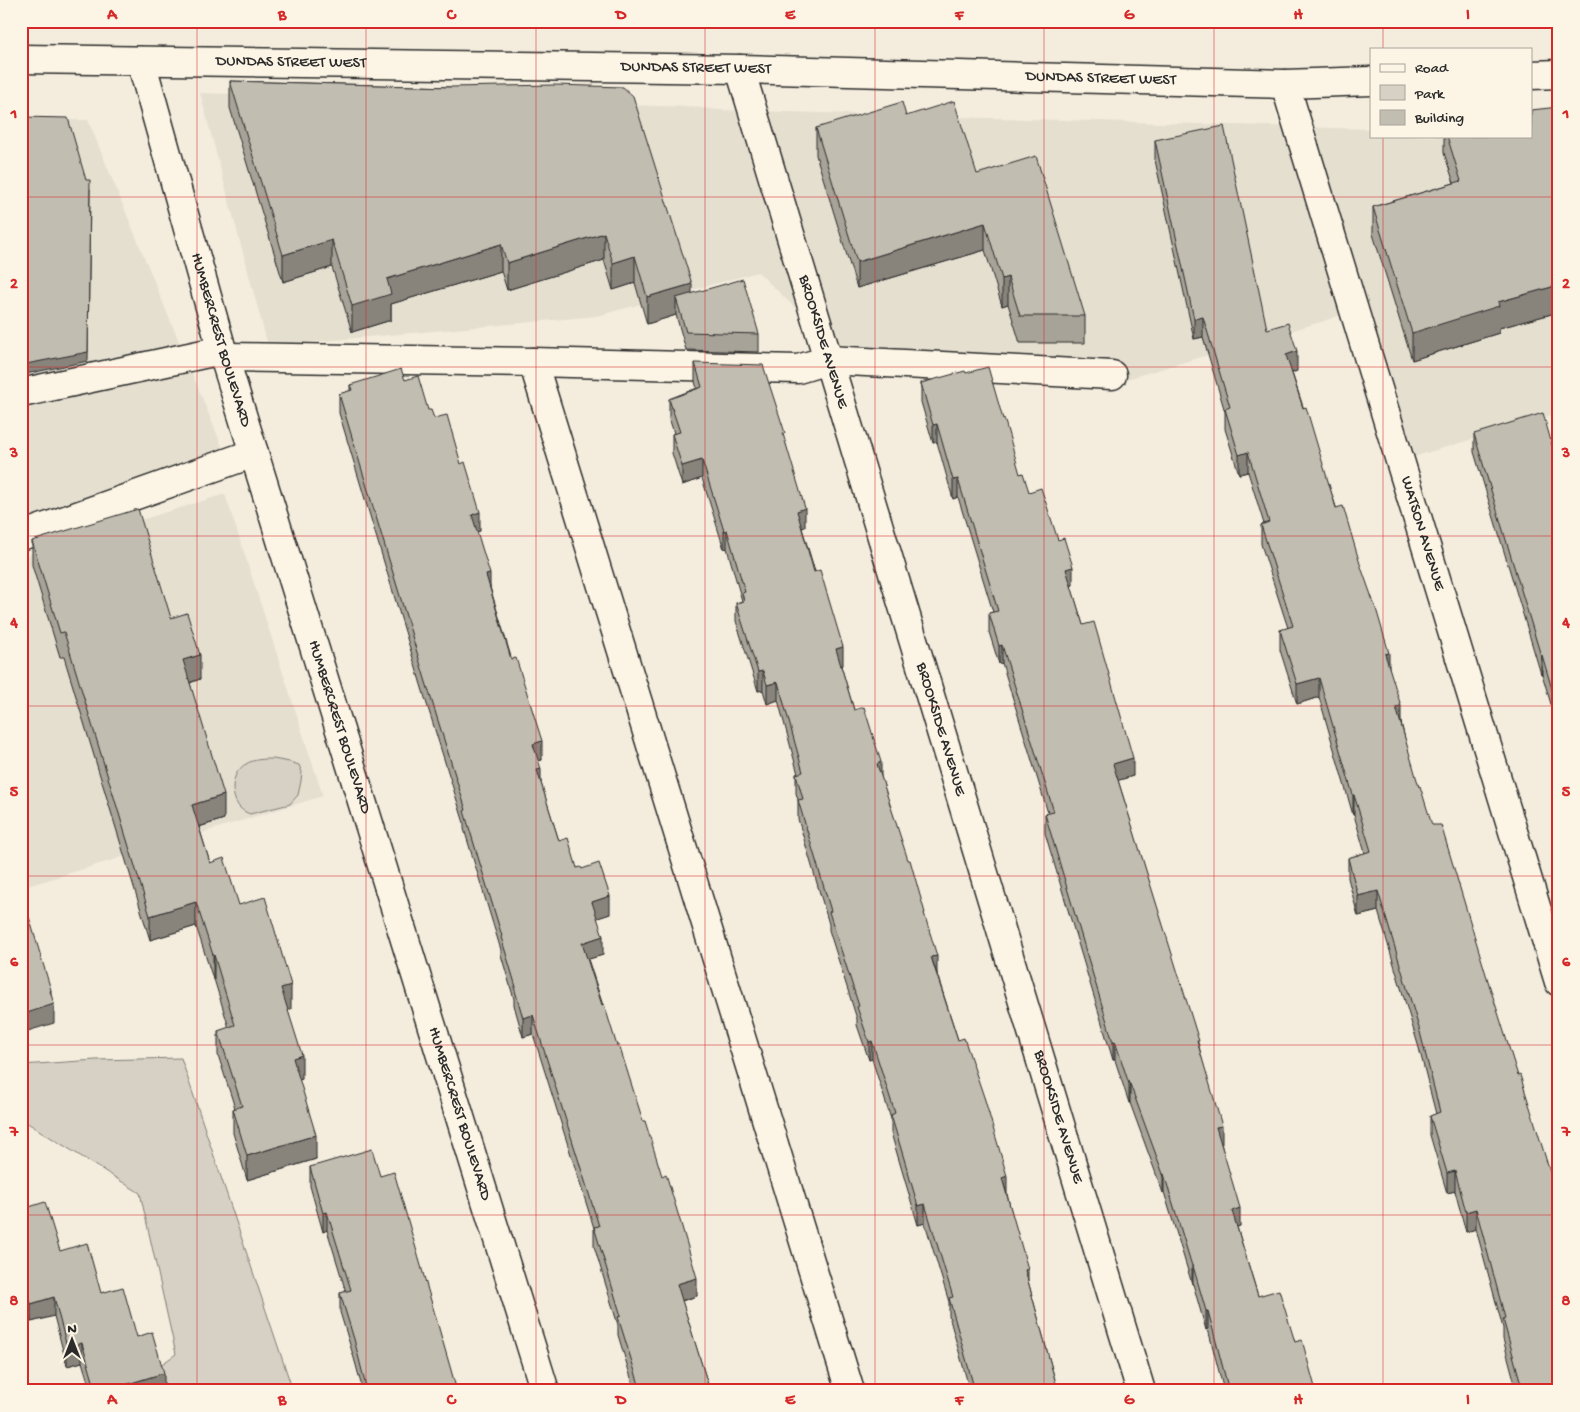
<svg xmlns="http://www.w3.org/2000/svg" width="1580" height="1412" font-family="'Gochi Hand',sans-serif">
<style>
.built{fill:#e5dfd0}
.green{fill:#d6d1c4;stroke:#807e78}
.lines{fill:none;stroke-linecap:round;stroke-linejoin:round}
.minor-casing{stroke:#2b2b2b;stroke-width:31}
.major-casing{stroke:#2b2b2b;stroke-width:31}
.minor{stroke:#fcf5e5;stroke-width:28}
.major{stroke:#fcf5e5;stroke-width:28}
.wall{fill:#a7a398;stroke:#2b2b2b}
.shaded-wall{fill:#88847c;stroke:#2b2b2b}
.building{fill:#c2bdb1;stroke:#2b2b2b}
.grid{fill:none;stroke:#d62828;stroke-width:1;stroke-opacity:0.55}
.labels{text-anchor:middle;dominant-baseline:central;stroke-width:4.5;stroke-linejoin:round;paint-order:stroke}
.street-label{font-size:16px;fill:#2b2b2b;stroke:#fcf5e5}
.neatline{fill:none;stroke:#d62828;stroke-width:2}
.grid-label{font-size:16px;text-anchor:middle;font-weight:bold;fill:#d62828}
</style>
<rect width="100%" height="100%" fill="#f4edde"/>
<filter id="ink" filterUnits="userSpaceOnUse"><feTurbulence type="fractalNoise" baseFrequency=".02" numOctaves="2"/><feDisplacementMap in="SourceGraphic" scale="10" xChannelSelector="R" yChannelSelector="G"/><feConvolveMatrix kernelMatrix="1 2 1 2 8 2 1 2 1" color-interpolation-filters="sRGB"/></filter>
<g filter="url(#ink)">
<!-- built -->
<path class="built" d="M200,93L694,107L718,110L1371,129V136H1531L1559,130V413L1410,458L1369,305L1321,322L1096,388L1092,371L856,367L758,272L597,316L268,346Z
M21,120H88L226,456L21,530Z
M225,494L323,796L21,888V557Z"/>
<!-- green -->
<path class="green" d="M273,759L290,762L299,765L302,772L301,781L298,795L290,804L250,814C247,813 243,811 240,808C229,795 231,772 246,764C254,759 264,759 273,759Z
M181,1058L293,1391H124L176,1354L140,1193L21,1119V1065L96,1060Z"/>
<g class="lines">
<defs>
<g id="minor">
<path id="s1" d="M141,61L222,350L545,1391"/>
<path id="s2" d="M740,69L1141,1391"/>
<path id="s3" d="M1285,84L1559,982"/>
<path d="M225,357L533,362L798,369L828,360L1112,375"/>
<path d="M533,362L850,1391"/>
<path d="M21,393L222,350"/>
<path d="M21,536L254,453"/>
</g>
<g id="major">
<path id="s4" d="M21,59L740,69L1285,84L1371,81"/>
<path d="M1531,75L1559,74"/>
</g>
</defs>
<!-- minor casing -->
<use href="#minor" class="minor-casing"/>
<!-- major casing -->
<use href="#major" class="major-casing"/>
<!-- minor -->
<use href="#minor" class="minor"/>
<!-- major -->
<use href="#major" class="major"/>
</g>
<!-- wall -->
<path class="wall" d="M230,81L451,87L692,294L759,334V352L686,350L676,315L647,324L635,283L613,290L604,260L507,290L501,271L391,304V320L352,332L332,267L283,282L230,108Z
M1559,107V312L1499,328V333L1412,360L1373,234V207L1454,183L1444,153V136H1531Z
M906,116L977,174L1085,316V343H1020L1008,304L1002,306L985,250L857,288L816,155V128Z
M1155,140L1267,329L1297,371L1292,373L1389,668L1401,722L1559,1391H1517L1503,1339V1328L1476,1229L1466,1232L1455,1191L1447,1193L1430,1135V1116L1436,1114L1419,1048L1378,911L1358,916L1348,878V858L1365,853L1354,815H1353L1319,697L1297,704L1280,650V630L1288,628L1261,544V525L1264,524L1248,472L1239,474L1225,429V412L1203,337L1194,339L1155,160Z
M695,363L785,441L805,527L802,528L843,665L841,666L854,710L881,777L925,919L937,974L1007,1194L1028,1281L1058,1391H970L949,1316V1302L925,1223L918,1225L891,1133V1119L872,1059L869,1060L857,1025V1019L829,930V924L798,819V800L796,793V774H798L778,700L767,704L763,690L758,691L736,621V603L742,601L727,548L724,549L702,478L682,485L672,453V434L674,433L669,418V399L697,388L695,382Z
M966,373L1029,492L1073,585L1071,586L1083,625L1133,776L1118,780L1199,1046L1240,1226L1237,1227L1258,1296L1295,1342L1316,1391H1224L1208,1329L1206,1330L1193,1284H1192L1164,1192L1163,1193L1130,1103H1129L1115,1060H1113L1045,833V814L1048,813L1002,663L999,664L989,632V613L993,612L958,497L953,499L937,442L933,443L921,402V383Z
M405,380L434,418L480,531L477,532L490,587L542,760L538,761L541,783L559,841L577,868L582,869L610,914L597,918L603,955L588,959L697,1296L682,1301L710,1391H635L618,1335V1325L594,1246V1228L533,1034L523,1037L514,1005V999L501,955V950L464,829V823L425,698L339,413V394L350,391V385Z
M1474,434L1556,459L1559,458V731L1542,674H1541L1474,452Z
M32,541L171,618L200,679L190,683L224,819L199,827L210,863L239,905L291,1009L288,1010L302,1079L299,1080L316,1159L247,1180L233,1133V1109L235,1108L218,1055V1031L229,1028L214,979H213L196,926L150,940L64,657H60L32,565Z
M310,1167L380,1176L457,1391H363L354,1358L340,1312V1293L346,1292L327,1230L323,1232L310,1186Z
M21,1191L26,1208L60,1251L101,1293L137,1337L164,1391H91L82,1362L67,1366L54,1316L31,1322L21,1286Z"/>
<!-- shaded-wall -->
<path class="shaded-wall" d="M90,189L88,361L21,375V365Z
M985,223V250L857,288V262Z
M604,233V260L507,290V263Z
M332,240V267L283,282V255Z
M501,244V271L391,304V320L352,332V306L387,279Z
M635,256V283L613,290V263Z
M1008,277V304L1002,306V279Z
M692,284V311L676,298V315L647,324V297Z
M1559,285V312L1499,328V333L1412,360V333L1498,302Z
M1203,317V337L1194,339V319Z
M1297,351V371L1286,375V355Z
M937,424V442L933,443V425Z
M1248,452V472L1239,474V455Z
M702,460V478L682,485V466Z
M958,479V497L953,499V480Z
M805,508V527L797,529V511Z
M480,512V531L472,533V515Z
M727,530V548L724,549V531Z
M1073,567V585L1066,588V569Z
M490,574V593L486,575Z
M1002,645V663L999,664V646Z
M843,647V665L836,667V649Z
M1389,653V672L1385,654Z
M200,655V679L183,685V660Z
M1542,655V674H1541V656Z
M763,671V690L758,691V672Z
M1319,678V697L1297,704V684Z
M778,682V700L767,704V685Z
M1401,706V726L1396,707Z
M542,741V760L533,762V744Z
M1133,758V776L1113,782V764Z
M881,762V781L877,764Z
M541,769V787L537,770Z
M224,795V819L192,829V805Z
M1353,795H1354V815H1353Z
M1378,891V911L1358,916V896Z
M610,896V914L592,920V902Z
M196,902V926L150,940V916Z
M603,936V955L582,961V943Z
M213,955H214V979H213Z
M937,956V974L931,957Z
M291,985V1009L281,1012V988Z
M51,990V1005L54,1004V1023L21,1033V1015Z
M533,1015V1034L523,1037V1018Z
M872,1041V1059L869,1060V1042Z
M1115,1041V1060H1113V1042Z
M302,1055V1079L293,1082V1058Z
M1129,1084H1130V1103H1129Z
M1222,1126V1144L1216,1146V1127Z
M316,1135V1159L247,1180V1156Z
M1455,1171V1191L1447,1193V1173Z
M1163,1174H1164V1192L1163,1193Z
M1007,1176V1195L1002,1178Z
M925,1204V1223L918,1225V1206Z
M1240,1208V1226L1232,1229V1211Z
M1476,1209V1229L1466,1232V1212Z
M327,1212V1230L323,1232V1213Z
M1192,1266H1193V1284H1192Z
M1028,1269V1288L1025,1270Z
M697,1278V1296L677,1302V1284Z
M54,1297V1316L31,1322V1304Z
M1206,1311H1208V1329L1206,1330Z
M82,1343V1362L67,1366V1347Z
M164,1373V1391H105Z"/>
<!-- building -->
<path class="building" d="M230,81L451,87L555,85L623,87L633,96L692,284L647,297L635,256L613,263L604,233L507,263L501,244L387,279L391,294L352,306L332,240L283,255Z
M954,101L977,174L1036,156L1085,316H1020L1008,277L1002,279L985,223L857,262L816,128L902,102L906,116Z
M1559,107V285L1498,302L1499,306L1412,333L1373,207L1461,181L1447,136H1531V110Z
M21,117L68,118L86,180H90L88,352L21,365Z
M1224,126L1267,329L1288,323L1297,351L1286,355L1303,408L1306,407L1336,508L1343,506L1360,564L1377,612L1389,653L1385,654L1401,706L1396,707L1419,787L1420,786L1432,825H1441L1488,981L1518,1076L1520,1075L1559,1201V1391H1523L1503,1319L1505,1318L1476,1209L1466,1212L1455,1171L1447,1173L1430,1116L1440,1112L1419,1028L1378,891L1358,896L1348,858L1371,851L1354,795H1353L1319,678L1297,684L1280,630L1293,626L1261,525L1269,522L1248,452L1239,455L1225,409L1230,407L1203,317L1194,319L1155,140Z
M743,279L759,334L686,332L676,298Z
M695,363L763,365L785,433L783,434L805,508L797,511L814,572L820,570L843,647L836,649L854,710L864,707L881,762L877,764L908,860H910L925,913H924L937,956L931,957L958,1040L964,1038L985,1100L1007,1176L1002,1178L1028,1269L1025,1270L1058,1391H975L949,1298L953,1297L925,1204L918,1206L891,1115L895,1113L872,1041L869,1042L857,1007L859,1006L829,912L831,911L798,800L803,799L796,774L803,772L778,682L767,685L763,671L758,672L736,603L744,601L742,593L745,592L727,530L724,531L702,460L682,466L672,434L680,432L669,399L702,387Z
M988,367L1003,419L1004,418L1020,474L1023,473L1029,492L1041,488L1058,540L1064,538L1073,567L1066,569L1083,625L1094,622L1133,758L1113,764L1199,1041H1197L1222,1126L1216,1127L1240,1208L1232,1211L1258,1296L1279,1290L1295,1342L1302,1340L1316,1391H1229L1208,1311H1206L1193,1266H1192L1164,1174H1163L1130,1084H1129L1115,1041L1113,1042L1045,814L1054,812L1002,645L999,646L989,613L998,611L958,479L953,480L937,424L933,425L921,383L965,371L966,373Z
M401,369L405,380L418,376L428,410H431L434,418L447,415L461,464L465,462L480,512L472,515L490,574L486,575L511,659L516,658L542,741L533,744L541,769L537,770L559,841L568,838L577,868L581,867L582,869L599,863L610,896L592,902L603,936L582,943L602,1005L604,1004L617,1046L619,1045L643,1121H645L662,1176L666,1174L682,1227L697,1278L677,1284L710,1391H641L618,1317L621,1316L594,1227L599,1226L533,1015L523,1018L514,987H516L501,937L502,936L464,811L466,810L425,679L339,394L352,390L350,385Z
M1543,413L1556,459L1559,458V713L1542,655L1541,656L1474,434Z
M138,509L171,618L187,613L200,655L183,660L224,795L192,805L210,863L224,858L239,905L265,897L291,985L281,988L302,1055L293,1058L316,1135L247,1156L233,1109L242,1106L218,1031L235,1025L214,955H213L196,902L150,916L64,632L60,633L32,541Z
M29,917L51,990L50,991L54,1004L21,1015V919Z
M372,1149L380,1176L394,1172L457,1391H367L354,1339L340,1293L351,1290L327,1212L323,1213L310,1167Z
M21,1191L26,1208L45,1202L60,1251L87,1243L101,1293L123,1287L137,1337L152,1332L164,1373L105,1391H96L82,1343L67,1347L54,1297L31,1304L21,1267Z"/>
</g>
<!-- grid -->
<path class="grid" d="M197,21V1391M366,21V1391M536,21V1391M705,21V1391M875,21V1391M1044,21V1391M1214,21V1391M1383,21V49M1383,136V1391M21,197H1559M21,367H1559M21,536H1559M21,706H1559M21,876H1559M21,1045H1559M21,1215H1559"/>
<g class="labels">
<!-- street labels -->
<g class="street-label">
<text stroke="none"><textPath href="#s4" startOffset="270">DUNDAS STREET WEST</textPath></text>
<text stroke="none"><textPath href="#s4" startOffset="675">DUNDAS STREET WEST</textPath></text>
<text stroke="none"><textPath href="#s4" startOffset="1080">DUNDAS STREET WEST</textPath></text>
<text stroke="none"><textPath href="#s1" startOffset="290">HUMBERCREST BOULEVARD</textPath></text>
<text stroke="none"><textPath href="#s2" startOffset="285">BROOKSIDE AVENUE</textPath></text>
<text stroke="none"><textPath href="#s3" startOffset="470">WATSON AVENUE</textPath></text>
<text stroke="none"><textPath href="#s1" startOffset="695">HUMBERCREST BOULEVARD</textPath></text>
<text stroke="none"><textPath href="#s2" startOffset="690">BROOKSIDE AVENUE</textPath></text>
<text stroke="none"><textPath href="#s1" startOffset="1100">HUMBERCREST BOULEVARD</textPath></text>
<text stroke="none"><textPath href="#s2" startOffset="1095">BROOKSIDE AVENUE</textPath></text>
</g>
</g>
<!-- margin -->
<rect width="1580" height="1412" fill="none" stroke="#fcf5e5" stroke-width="55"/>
<!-- legend -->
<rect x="1370" y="48" width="162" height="90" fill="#fcf5e5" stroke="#a8a49b"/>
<rect x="1380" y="64" width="25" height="8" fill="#fcf5e5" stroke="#a8a49b"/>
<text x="1415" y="72" font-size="15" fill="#2b2b2b">Road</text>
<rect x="1380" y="85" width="25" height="15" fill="#d6d1c4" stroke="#a8a49b"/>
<text x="1415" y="98" font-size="15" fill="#2b2b2b">Park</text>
<rect x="1380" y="110" width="25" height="15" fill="#c2bdb1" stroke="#a8a49b"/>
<text x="1415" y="122" font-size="15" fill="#2b2b2b">Building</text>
<!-- north arrow -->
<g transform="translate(72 1340)" stroke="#fcf5e5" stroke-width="4" paint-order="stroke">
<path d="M0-4L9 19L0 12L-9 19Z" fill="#2b2b2b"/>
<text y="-8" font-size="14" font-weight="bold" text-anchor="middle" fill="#2b2b2b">N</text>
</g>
<rect x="28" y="28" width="1524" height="1356" class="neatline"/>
<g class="grid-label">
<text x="112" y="19">A</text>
<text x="282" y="19">B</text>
<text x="451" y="19">C</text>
<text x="621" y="19">D</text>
<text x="790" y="19">E</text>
<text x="959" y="19">F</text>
<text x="1129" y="19">G</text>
<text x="1298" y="19">H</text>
<text x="1468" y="19">I</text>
<text x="14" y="118">1</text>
<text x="1566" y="118">1</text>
<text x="14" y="288">2</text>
<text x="1566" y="288">2</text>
<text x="14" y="457">3</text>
<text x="1566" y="457">3</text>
<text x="14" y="627">4</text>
<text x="1566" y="627">4</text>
<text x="14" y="796">5</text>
<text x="1566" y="796">5</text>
<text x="14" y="966">6</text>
<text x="1566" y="966">6</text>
<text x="14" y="1136">7</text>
<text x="1566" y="1136">7</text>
<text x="14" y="1305">8</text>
<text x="1566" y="1305">8</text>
<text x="112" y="1404">A</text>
<text x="282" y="1404">B</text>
<text x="451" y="1404">C</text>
<text x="621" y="1404">D</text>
<text x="790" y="1404">E</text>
<text x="959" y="1404">F</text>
<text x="1129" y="1404">G</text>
<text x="1298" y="1404">H</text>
<text x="1468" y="1404">I</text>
</g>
</svg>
